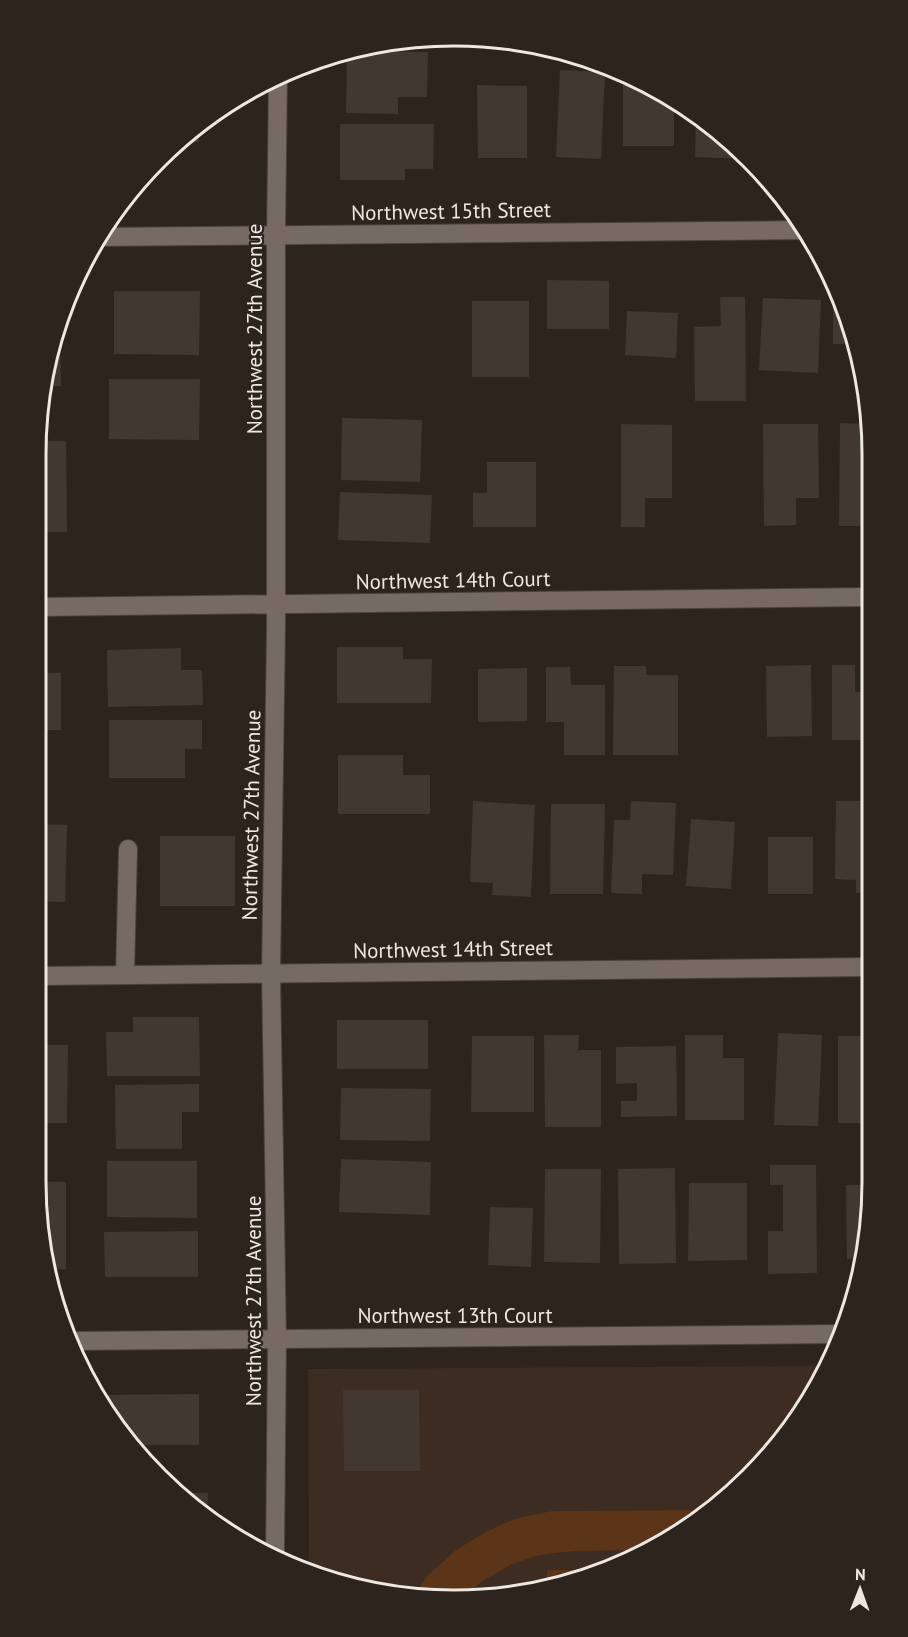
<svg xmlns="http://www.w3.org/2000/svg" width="908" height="1637" font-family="'PT Sans',sans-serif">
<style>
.built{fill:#3c2c22}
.green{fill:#5c3417}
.building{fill:#433831}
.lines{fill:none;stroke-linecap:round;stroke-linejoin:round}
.minor-casing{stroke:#4a413c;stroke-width:20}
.minor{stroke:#766a62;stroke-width:18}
.labels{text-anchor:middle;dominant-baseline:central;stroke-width:4.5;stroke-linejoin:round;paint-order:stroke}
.street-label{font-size:21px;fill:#eee7e2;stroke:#2e241e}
.rim{fill:none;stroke:#eee7e2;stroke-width:3}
</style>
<rect width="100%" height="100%" fill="#2e241e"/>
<!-- built -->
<path class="built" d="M827,1366L816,1392L730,1497L614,1569L482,1600L346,1587L309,1570L308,1369Z"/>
<!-- green -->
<path class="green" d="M709,1510L644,1550L573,1551L540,1555L512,1564L481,1582L464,1598L415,1594L428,1575L456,1550L484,1533L514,1519L552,1511Z
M547,1570H610L547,1585Z"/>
<!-- building -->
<path class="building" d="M347,51L428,52L427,97H398V114L346,113Z
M560,70L605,72L601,159L556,157Z
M623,74L663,92L674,101V146H623Z
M477,85L527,86V158H478Z
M696,117L746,155V159L695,157Z
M199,123V142H179Z
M340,124H434L433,169H405V180H340Z
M547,280L609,281V329H547Z
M114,291H200L199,355L114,354Z
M720,297H745L746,401H695L694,327L721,326Z
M833,297H839L850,319L856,344H833Z
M763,298L821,300L818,373L759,370Z
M472,301H529V377H472Z
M627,311L678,313L676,358L625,355Z
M60,321L61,386H44L50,345Z
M109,379H200L199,440L109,439Z
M342,418L422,420L420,482L341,480Z
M840,423L869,424V497H862V526H839Z
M621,424L672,425V498H645V527H621Z
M763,424H818L819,498H796V525L764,526Z
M37,441H66L67,532H37Z
M487,462H536V527H473V493H487Z
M340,492L432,495L430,543L338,540Z
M337,647H403V659H432L431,703H337Z
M181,648V670H202L203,705L108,707L107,650Z
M811,665L812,736L767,737L766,666Z
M832,665H855V692H869L870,740H832Z
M614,666H646V675H678V755H613Z
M546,667H570L571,685H605V755H564V722H546Z
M527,668V721L478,722V669Z
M37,673H61V730H37Z
M109,720H202V749H185V778H109Z
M338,755H403V775H430V814H338Z
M473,801L535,805L531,897L492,895L493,883L470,882Z
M631,801L676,803L673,875L642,874V894L611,893L614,820H630Z
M836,801H870V893H856V880L835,879Z
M551,804H605L603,894H550Z
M691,819L735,822L731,889L686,886Z
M36,824L67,825L65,902L36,901Z
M160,836H235V906H160Z
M768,837H813V894H768Z
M133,1017H199L200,1076H107L106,1032H133Z
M337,1020H428V1069H337Z
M778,1033L822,1035L818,1126L774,1125Z
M544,1035H579L578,1050H601V1127H545Z
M685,1035H723V1058H744V1120H685Z
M472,1036H534V1112H471Z
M838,1036H871V1123H838Z
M36,1045H68L67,1123H36Z
M676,1046L677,1116L621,1117V1101H637V1083L616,1084V1047Z
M199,1084V1112H182V1149H116L115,1085Z
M341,1088L431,1089L430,1141L340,1140Z
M341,1159L431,1162L430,1215L339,1212Z
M107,1161H197V1218L107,1217Z
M770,1165H816L817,1273L768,1274V1231H783V1185H770Z
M675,1168L676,1263L619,1264L618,1169Z
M545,1169H601L600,1263L544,1262Z
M36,1181L66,1182V1269H50Z
M689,1183H747V1260L688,1261Z
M846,1185H871V1210L863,1258L847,1259Z
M490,1207L533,1208L531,1267L488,1265Z
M198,1231V1277H105L104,1232Z
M343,1390H419L420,1471H344Z
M199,1394V1445H130L123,1438L102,1399V1395Z
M182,1493H208L207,1517Z"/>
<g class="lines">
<defs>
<path id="minor" d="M97,237L805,230
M37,607L869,597
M125,975L128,849
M36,976L870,967
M71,1341L840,1334
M275,1555L277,1339L271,974L276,627V236L278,76"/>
</defs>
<!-- minor casing -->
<use href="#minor" class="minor-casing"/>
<!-- minor -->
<use href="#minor" class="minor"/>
</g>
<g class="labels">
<!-- street labels -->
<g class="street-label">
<text transform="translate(451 211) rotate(-1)">Northwest 15th Street</text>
<text transform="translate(254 329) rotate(-90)">Northwest 27th Avenue</text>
<text transform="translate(453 580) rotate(-1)">Northwest 14th Court</text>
<text transform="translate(251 815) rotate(-89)">Northwest 27th Avenue</text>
<text transform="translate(453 949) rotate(-1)">Northwest 14th Street</text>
<text transform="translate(253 1301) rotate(-90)">Northwest 27th Avenue</text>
<text x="455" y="1315">Northwest 13th Court</text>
</g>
</g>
<!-- crop -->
<path d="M0 0H908V1637H0ZM454 46H454A408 408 0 0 1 862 454V1182A408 408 0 0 1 454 1590H454A408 408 0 0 1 46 1182V454A408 408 0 0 1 454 46Z" fill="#2e241e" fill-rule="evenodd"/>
<path class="rim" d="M454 46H454A408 408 0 0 1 862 454V1182A408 408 0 0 1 454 1590H454A408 408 0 0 1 46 1182V454A408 408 0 0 1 454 46Z"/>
<!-- north arrow -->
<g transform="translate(860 1589) rotate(1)" stroke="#2e241e" stroke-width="4.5" paint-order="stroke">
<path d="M0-4.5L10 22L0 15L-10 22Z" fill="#eee7e2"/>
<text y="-9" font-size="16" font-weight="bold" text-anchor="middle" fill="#eee7e2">N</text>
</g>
</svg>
